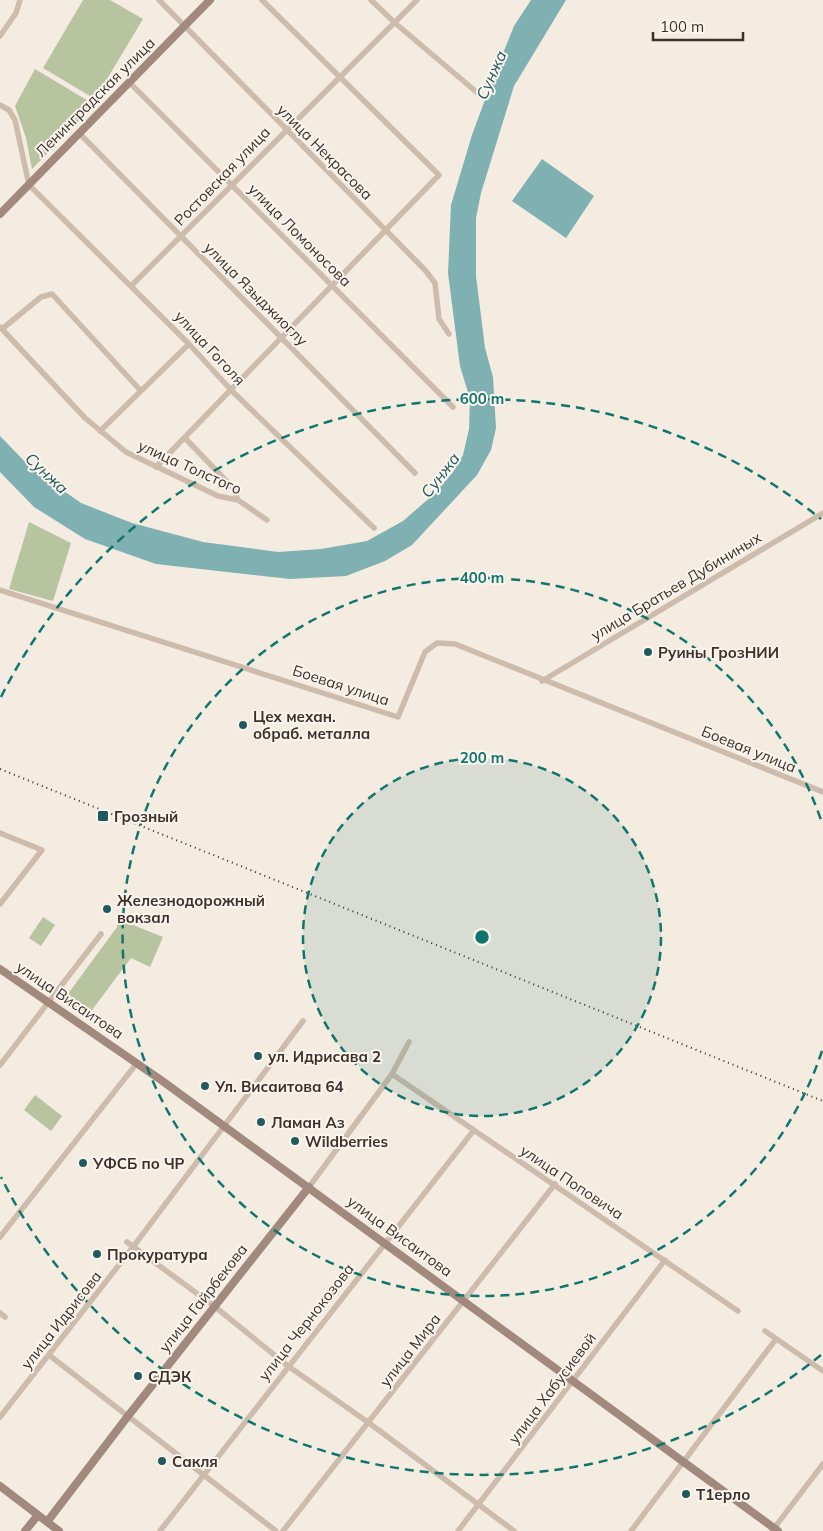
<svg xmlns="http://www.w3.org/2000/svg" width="823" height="1531" font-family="Mulish,sans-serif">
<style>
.green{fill:#b8c4a0}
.water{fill:#7fb0b2}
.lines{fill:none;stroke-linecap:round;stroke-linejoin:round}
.street{stroke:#cdbbac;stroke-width:5.5}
.secondary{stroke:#a18a7d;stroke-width:8}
.rail{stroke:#3b302b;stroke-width:2;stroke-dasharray:1 4;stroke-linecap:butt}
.ring{fill:none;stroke:#0f766e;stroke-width:2.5;stroke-dasharray:9 6}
.poi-dot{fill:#1f5a5e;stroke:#fbf5ee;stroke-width:2}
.labels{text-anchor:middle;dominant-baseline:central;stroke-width:4;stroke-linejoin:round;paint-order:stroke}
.street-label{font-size:15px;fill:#3b302b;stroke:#fbf5ee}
.poi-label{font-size:15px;font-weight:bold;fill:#3b302b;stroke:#fbf5ee;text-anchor:start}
.water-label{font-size:16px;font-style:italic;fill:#1f5a5e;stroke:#fbf5ee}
.centre{fill:#0f766e;stroke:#fbf5ee;stroke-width:2.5}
.ring-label{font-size:15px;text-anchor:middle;font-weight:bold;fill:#0f766e;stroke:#fbf5ee;stroke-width:4;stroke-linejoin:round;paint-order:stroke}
</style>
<rect width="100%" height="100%" fill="#f4ebe1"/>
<!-- green -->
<path class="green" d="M83,0H110L143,19L95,99L43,68Z
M35,69L95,105L32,169L26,138L15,106Z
M29,522L71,543L53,601L9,589Z
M43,917L55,925L41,946L29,938Z
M123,921L163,937L150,967L131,958L86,1018L62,1002L117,927V924Z
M35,1095L62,1116L51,1131L24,1110Z"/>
<!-- water -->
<path class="water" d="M531,0H566L514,86L481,193L476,218V276L485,348L493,377L496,428L491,450L477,475L412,545L385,561L346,576L290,579L156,564L85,539L34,507L0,472V436L31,468L81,503L132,523L203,542L278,552L321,549L367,541L403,521L433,495L453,472L463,455L469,429L470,399L460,366L448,273L451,205L472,135L493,78L514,26Z
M542,159L594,196L566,238L512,201Z"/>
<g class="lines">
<!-- street -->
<path class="street" d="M159,0L425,270L435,283L439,319L449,334
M371,0L395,23L480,95
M0,36L16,13L20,0
M129,82L453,407
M0,105L9,110L15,120L29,185L189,344L232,391L374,528
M79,133L415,473
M132,285L417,0
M0,327L85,418L126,452L218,496L238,500L267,520
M2,329L41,297L52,294L141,391
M100,431L189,344
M185,438L233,488L238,500
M156,467L439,175L262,0
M0,590L398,717L425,652L437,643L455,644L823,792
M542,681L823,513
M0,833L42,850L0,904
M0,1065L101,934
M392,1074L738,1311
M309,1187L392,1074L409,1042
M0,1237L137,1063
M127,1242L214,1306L288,1366L369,1423L514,1531
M0,1313L5,1317
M765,1331L823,1371
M49,1355L276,1531
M0,1417L133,1247L303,1021
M160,1531L474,1130
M283,1531L555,1184
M458,1531L665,1260
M631,1531L776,1339
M772,1531L823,1464"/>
<!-- secondary -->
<path class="secondary" d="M0,214L210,0
M0,969L161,1080L778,1531
M0,1486L59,1531
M47,1522L128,1416L309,1187
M25,1531L38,1515"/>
<!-- rail -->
<path class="rail" d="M0,769L823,1101"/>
</g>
<!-- distance rings -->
<circle cx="482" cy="937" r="179" fill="#0f766e" fill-opacity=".12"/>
<g class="ring">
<circle cx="482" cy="937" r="179"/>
<path d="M822 1051A359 359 0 1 1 822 823"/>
<path d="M821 1355A538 538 0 0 1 1 1177M1 697A538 538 0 0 1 821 519"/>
</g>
<!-- markers -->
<g class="poi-dot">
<circle cx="648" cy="652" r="5"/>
<circle cx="243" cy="725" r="5"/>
<rect x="97" y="810" width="12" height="12" rx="2.5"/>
<circle cx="107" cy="909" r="5"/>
<circle cx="258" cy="1056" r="5"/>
<circle cx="205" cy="1086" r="5"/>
<circle cx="261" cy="1122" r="5"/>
<circle cx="295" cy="1141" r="5"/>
<circle cx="83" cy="1163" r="5"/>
<circle cx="97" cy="1254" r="5"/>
<circle cx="138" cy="1376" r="5"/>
<circle cx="162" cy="1461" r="5"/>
<circle cx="686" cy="1494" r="5"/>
</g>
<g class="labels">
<!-- street labels -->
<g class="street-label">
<text transform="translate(95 97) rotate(-45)">Ленинградская улица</text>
<text transform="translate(325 152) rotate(45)">улица Некрасова</text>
<text transform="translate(222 176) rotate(-46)">Ростовская улица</text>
<text transform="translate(300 235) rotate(45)">улица Ломоносова</text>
<text transform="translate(256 294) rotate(45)">улица Языджиоглу</text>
<text transform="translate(210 348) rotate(47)">улица Гоголя</text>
<text transform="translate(190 467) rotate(24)">улица Толстого</text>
<text transform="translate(676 586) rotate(-31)">улица Братьев Дубининых</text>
<text transform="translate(341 685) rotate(18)">Боевая улица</text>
<text transform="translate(749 749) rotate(22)">Боевая улица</text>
<text transform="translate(70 1000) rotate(34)">улица Висаитова</text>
<text transform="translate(572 1182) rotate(34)">улица Поповича</text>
<text transform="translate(400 1236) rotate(36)">улица Висаитова</text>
<text transform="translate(203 1298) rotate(-52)">улица Гайрбекова</text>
<text transform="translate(61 1320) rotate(-52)">улица Идрисова</text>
<text transform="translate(306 1322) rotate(-52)">улица Чернокозова</text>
<text transform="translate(410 1350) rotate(-52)">улица Мира</text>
<text transform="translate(552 1388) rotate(-53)">улица Хабусиевой</text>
</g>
<!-- poi labels -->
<g class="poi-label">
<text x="658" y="652">Руины ГрозНИИ</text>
<text x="253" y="716">Цех механ.<tspan x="253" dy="17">обраб. металла</tspan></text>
<text x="114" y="816">Грозный</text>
<text x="117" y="900">Железнодорожный<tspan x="117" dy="17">вокзал</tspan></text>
<text x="268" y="1056">ул. Идрисава 2</text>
<text x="215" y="1086">Ул. Висаитова 64</text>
<text x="271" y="1122">Ламан Аз</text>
<text x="305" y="1141">Wildberries</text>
<text x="93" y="1163">УФСБ по ЧР</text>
<text x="107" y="1254">Прокуратура</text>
<text x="148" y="1376">СДЭК</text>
<text x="172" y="1461">Сакля</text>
<text x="696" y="1494">Т1ерло</text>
</g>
<!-- water labels -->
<g class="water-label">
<text transform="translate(491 75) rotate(-66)">Сунжа</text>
<text transform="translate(47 473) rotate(43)">Сунжа</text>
<text transform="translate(440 475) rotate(-52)">Сунжа</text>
</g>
</g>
<circle cx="482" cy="937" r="8" class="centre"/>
<g class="ring-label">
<text x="482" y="404">600 m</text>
<text x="482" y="583">400 m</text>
<text x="482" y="763">200 m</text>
</g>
<!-- scale -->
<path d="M653 32v8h90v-8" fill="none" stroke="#3b302b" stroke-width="2.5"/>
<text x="660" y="32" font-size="15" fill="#3b302b" stroke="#fbf5ee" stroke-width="4" paint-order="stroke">100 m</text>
</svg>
